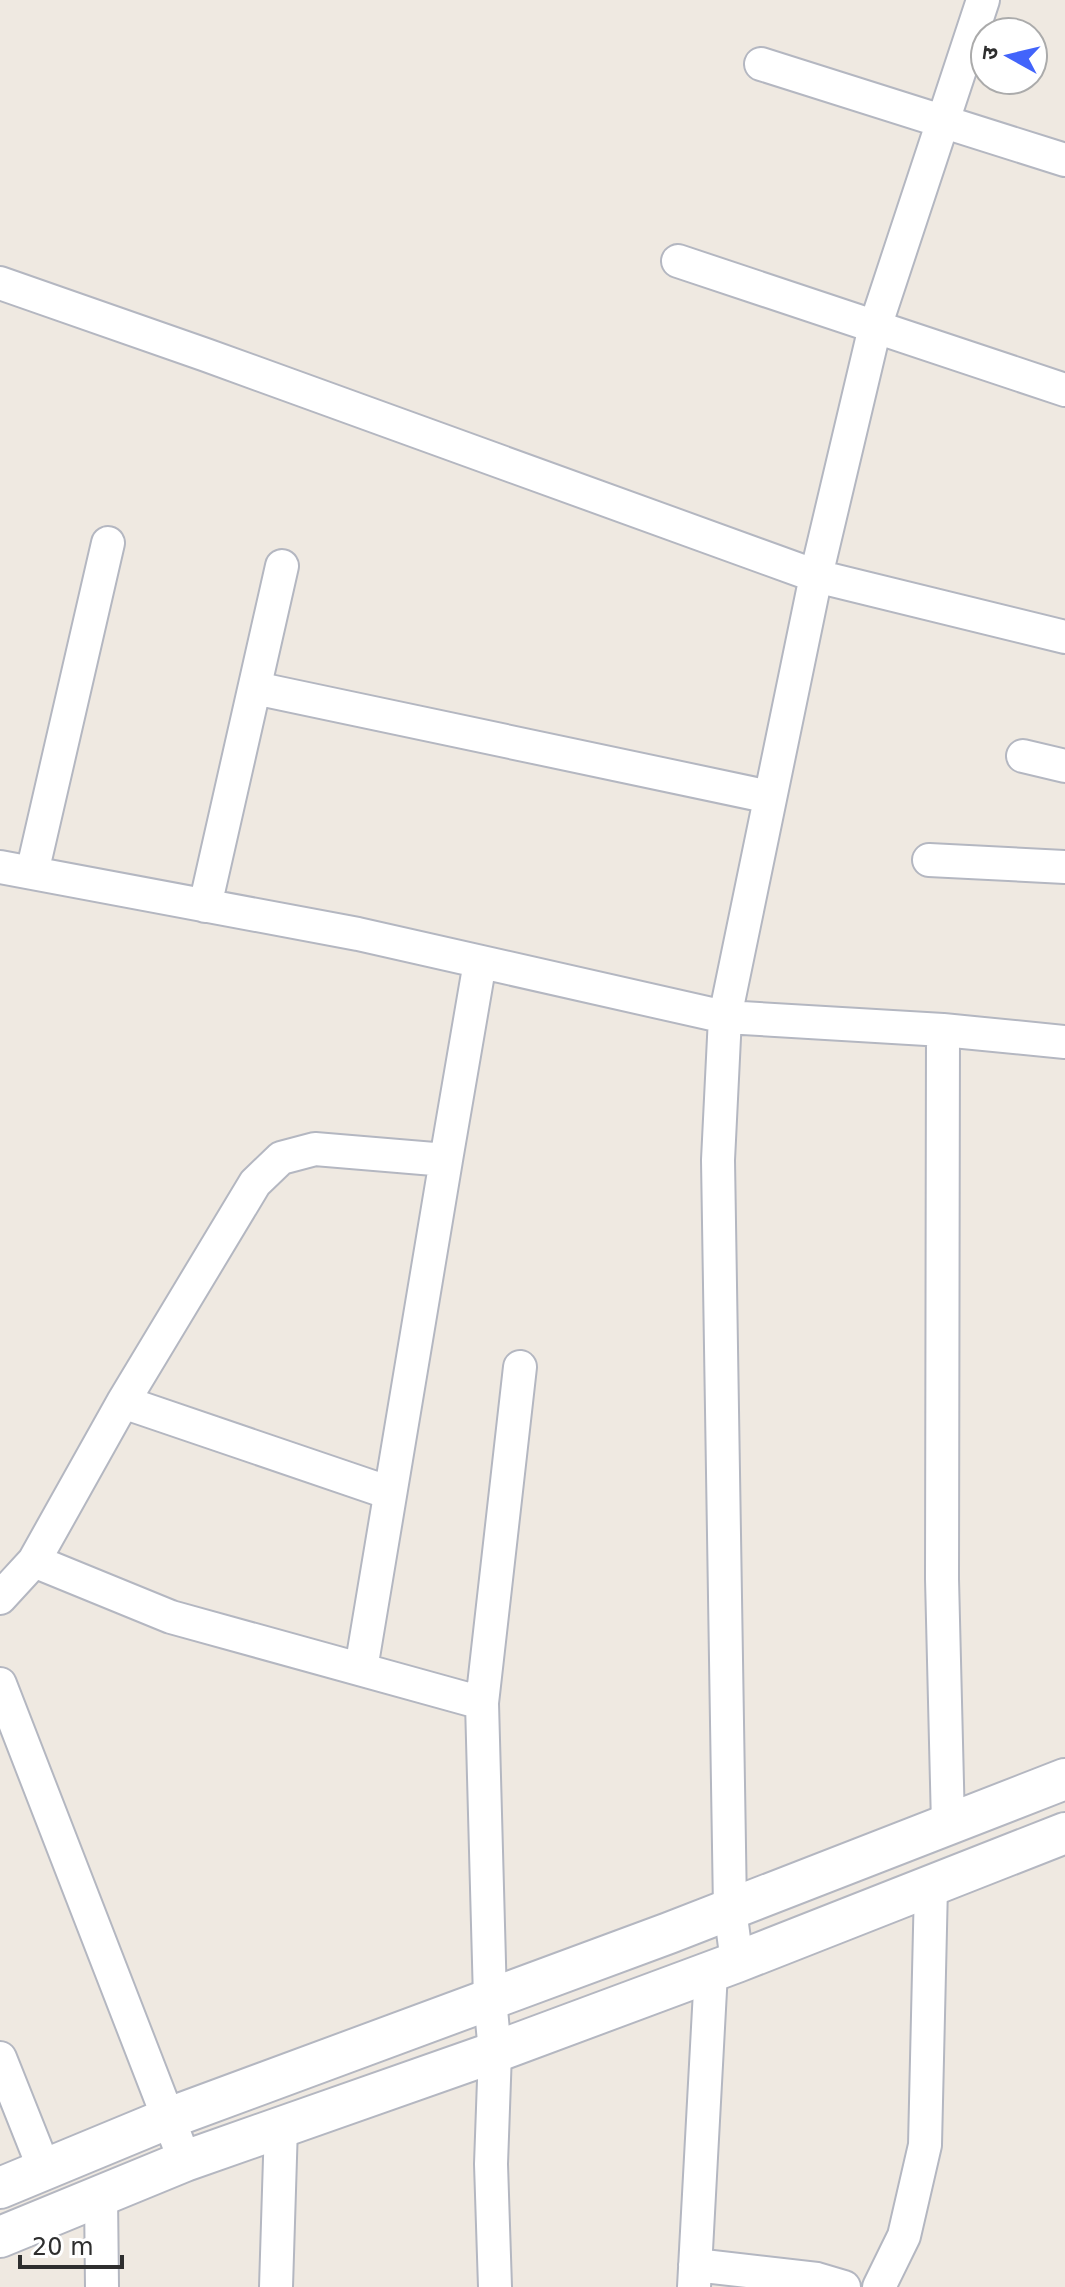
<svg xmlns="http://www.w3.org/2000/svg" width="1065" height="2287" font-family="'DejaVu Sans','Noto Sans Devanagari',sans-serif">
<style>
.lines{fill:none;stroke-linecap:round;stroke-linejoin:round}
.minor-casing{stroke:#b4b7c1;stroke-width:36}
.tertiary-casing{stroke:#b4b7c1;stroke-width:44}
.minor{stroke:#fff;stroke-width:32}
.tertiary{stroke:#fff;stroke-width:40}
</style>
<rect width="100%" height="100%" fill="#efe9e1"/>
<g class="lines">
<defs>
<path id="minor" d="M761,64L1065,160
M678,261L1065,390
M0,283L206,355L816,576L1065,637
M255,688L770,797
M1023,756L1065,766
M929,860L1065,867
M0,867L358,934L725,1017L943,1030L1065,1042
M32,873L108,543
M205,906L282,566
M943,1030L942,1579L948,1824
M123,1402L390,1493
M34,1561L171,1617L482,1703
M0,1598L34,1561L123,1402L255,1183L281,1158L315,1149L446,1160L480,962
M361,1669L446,1160
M0,1684L185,2161
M737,1962L730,1909L718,1160L725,1017L816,576L875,327L983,0
M0,2058L45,2171
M101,2195L102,2287
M695,2265L817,2279L844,2287
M276,2287L281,2126
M495,2287L491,2164L495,2052L490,1999L482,1703L520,1367
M694,2287L711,1972
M879,2287L904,2236L925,2145L931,1886"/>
<path id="tertiary" d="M0,2188L169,2118L669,1933L1065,1779
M0,2237L185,2161L495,2052L737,1962L1065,1833"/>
</defs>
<!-- minor casing -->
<use href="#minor" class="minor-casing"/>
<!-- tertiary casing -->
<use href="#tertiary" class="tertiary-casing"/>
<!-- minor -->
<use href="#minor" class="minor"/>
<!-- tertiary -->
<use href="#tertiary" class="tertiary"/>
</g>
<!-- north arrow -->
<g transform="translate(1009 56) rotate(278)"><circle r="38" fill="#ffffff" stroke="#ababab" stroke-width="2"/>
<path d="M0-6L14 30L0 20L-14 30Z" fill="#4264fb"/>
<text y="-12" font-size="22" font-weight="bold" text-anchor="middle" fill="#2e2e2e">उ</text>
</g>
<!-- scale -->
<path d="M20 2255v12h102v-12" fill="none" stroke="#2e2e2e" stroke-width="4"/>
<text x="32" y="2255" font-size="24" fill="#2e2e2e" stroke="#ffffff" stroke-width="6" paint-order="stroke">20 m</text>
</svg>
